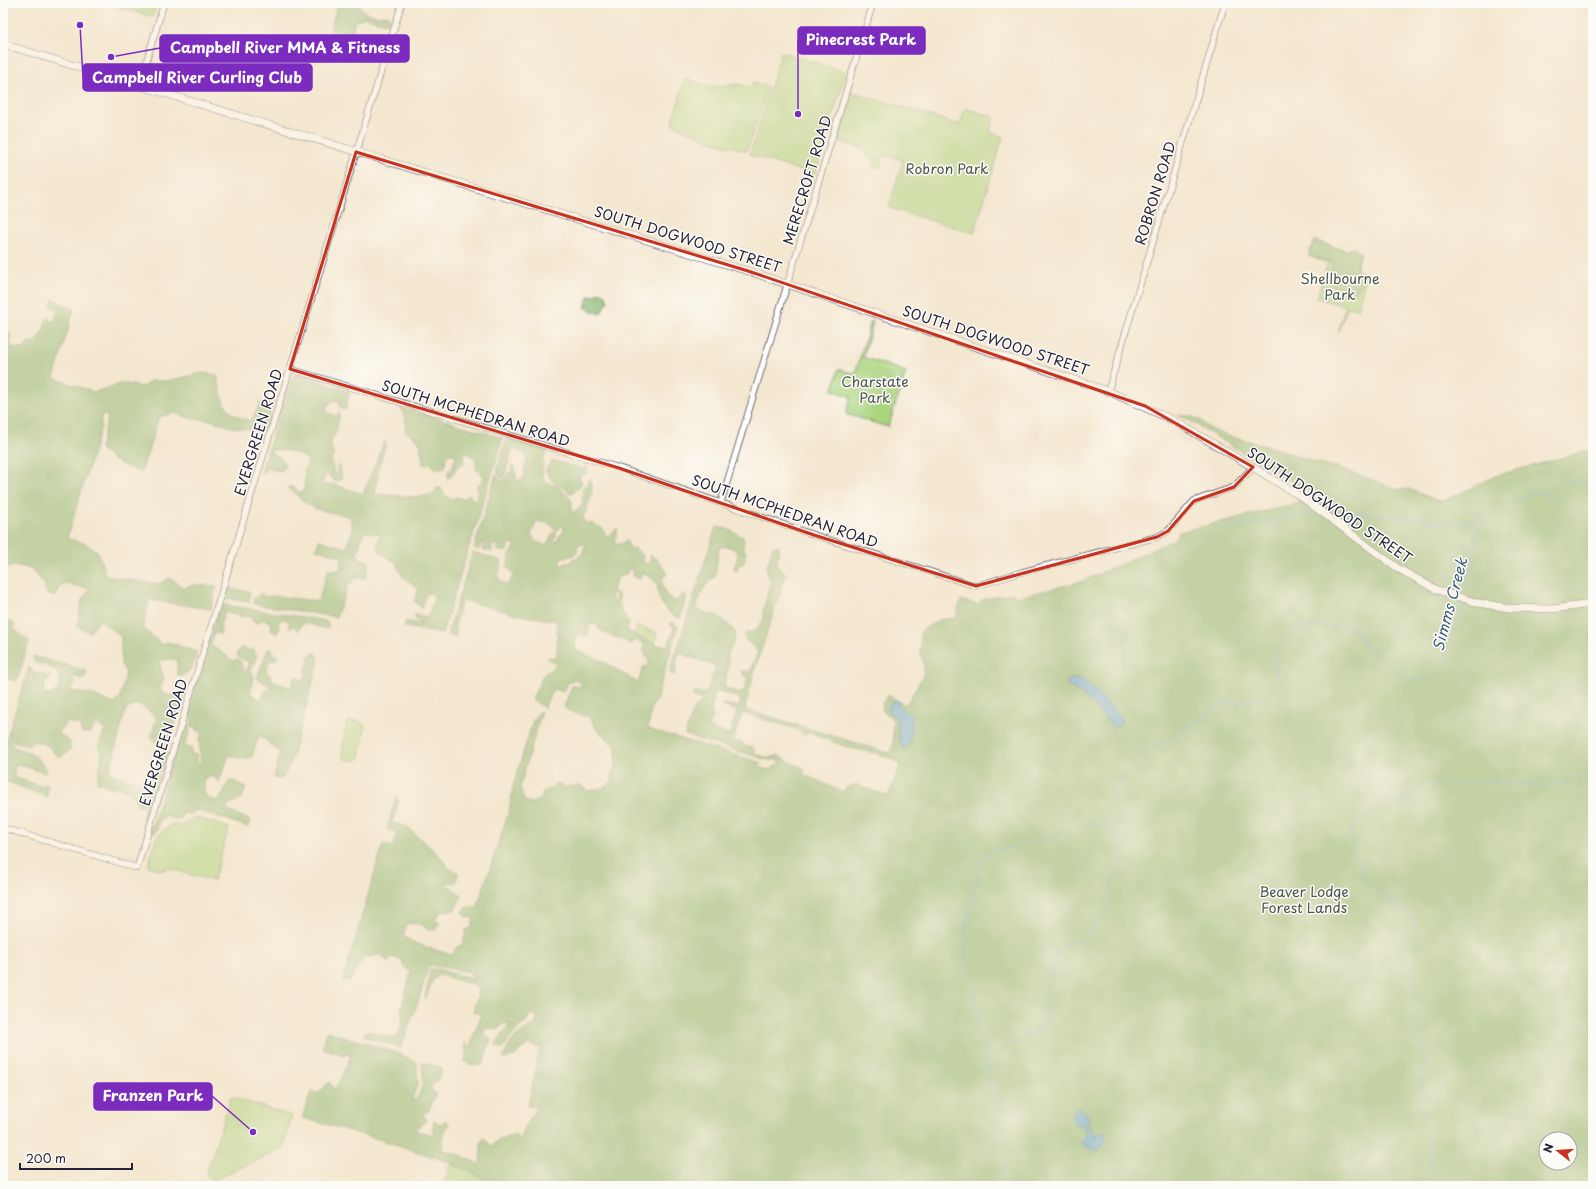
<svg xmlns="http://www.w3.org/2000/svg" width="1596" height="1189" font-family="'Playpen Sans',sans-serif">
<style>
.green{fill:#abd47f;stroke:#667b5d}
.forest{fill:#88b66e;stroke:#556c54;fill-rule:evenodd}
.water{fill:#5aa3d1;stroke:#3e6286}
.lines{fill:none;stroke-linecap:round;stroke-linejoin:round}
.stream{stroke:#5aa3d1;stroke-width:1}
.minor-casing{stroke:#424051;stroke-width:7}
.major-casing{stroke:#424051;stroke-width:8}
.minor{stroke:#fff;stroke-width:5.5}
.major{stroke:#fff;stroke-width:7}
.marked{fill:none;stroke:#c8321e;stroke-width:3;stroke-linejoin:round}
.labels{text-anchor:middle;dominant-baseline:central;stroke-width:3;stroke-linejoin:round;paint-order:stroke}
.park-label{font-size:14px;fill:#4b574f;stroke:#fdfcf7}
.street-label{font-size:14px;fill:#22223b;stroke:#fdfcf7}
.water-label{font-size:15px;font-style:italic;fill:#3b5c7e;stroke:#fdfcf7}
.leader{fill:none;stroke:#7b2cbf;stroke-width:1.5}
.callout-dot{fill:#7b2cbf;stroke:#fdfcf7;stroke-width:1.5}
.callout{fill:#7b2cbf;stroke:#7b2cbf;stroke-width:1.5}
.callout-label{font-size:15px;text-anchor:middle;font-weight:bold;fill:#fff}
</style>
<rect width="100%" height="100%" fill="#fdfcf7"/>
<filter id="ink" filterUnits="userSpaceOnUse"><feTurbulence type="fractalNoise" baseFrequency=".025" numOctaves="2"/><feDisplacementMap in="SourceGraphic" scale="8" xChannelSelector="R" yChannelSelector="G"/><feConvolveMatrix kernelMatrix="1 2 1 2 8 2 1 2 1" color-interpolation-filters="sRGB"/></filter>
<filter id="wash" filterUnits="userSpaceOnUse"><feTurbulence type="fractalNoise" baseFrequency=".012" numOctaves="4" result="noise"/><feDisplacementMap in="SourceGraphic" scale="16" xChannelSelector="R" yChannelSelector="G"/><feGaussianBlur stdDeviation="0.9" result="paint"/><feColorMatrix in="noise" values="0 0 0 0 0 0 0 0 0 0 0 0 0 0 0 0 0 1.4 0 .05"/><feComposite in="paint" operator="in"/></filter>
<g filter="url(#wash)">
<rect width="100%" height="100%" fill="#f4e7d0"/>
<!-- green -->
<path class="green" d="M119,3H157L153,17L118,7Z
M781,52L846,72L815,175L750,155Z
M685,79L714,87L738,84L751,87L753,82L768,87L747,151L711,141L672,124Z
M852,92L960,125L965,108L994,117L990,132L1003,137L974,233L889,208L903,160L884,155L880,168L873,166L875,159L866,156L868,150L838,141Z
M1314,240L1347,251L1354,247L1361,253L1356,271L1367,275L1357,309L1347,307L1339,331H1338L1346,306L1317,298L1328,263L1308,256Z
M871,321L873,322L863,357L906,372L888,427L846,414L851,397L833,390L839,369L855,374Z
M638,626L657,633L654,643L634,636Z
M349,721L361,722L365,726L360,757L355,761L345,759L342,754L346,724Z
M195,817L229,828L213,881L165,867L164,871L148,866L157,836L172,824L180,826Z
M231,1097L292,1116L283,1148L212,1181L206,1175Z
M450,1164L504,1181L503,1186H443Z"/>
<!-- forest -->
<path class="forest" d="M338,3H359L363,12L377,16L386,15L390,17L389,22L386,23L365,17L355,21L351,34L333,31L330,29Z
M1318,242L1345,251L1350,249L1360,253L1356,267L1359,271L1368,273V275L1355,293L1348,289L1326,283L1334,263L1309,256L1313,244Z
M599,292L606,295L608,302L600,314L592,311L585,307L589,296H595Z
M53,299L74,309L54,378L94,392L123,383L143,387L150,381H167L203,373L217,375C222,399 223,415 251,421L260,403H274L265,431L230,427L211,420L193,419L174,413L159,417L141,473L115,461L100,449L108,416L101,415V427L67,538L86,544L98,552L106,576L159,584L170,578L183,588L193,585L216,586L211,609L149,600L143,628L162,645L168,642L197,652L192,668L183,676L177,675V659L159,660L164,680L160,688L164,695L183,696L169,744L160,747L151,737L157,717L139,704L126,709L109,773L135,781L149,782L163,751H168L146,819L143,820L145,802L139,807L133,796L119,786L111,788L97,782L102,755L98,746L105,730L96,723L91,733H82L79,724L68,722L57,732L70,742V750L59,758L48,746L35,741L28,745L12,741L11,746C26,750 41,756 47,773L16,764L13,777L40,786L48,784L47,797L3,780V751L29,667L34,672L52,677L45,683L43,693L51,695L59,689L60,680L56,669L34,662L33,656L87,671L84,679L70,676L76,683L69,691L94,695L114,704L120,698L126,673L121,664V637L100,620L90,632L77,627L82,600L90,589L65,583L59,587L55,597L47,594L44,584L32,569L18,566L3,567V330L10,332L11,347L25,349L28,342H36L43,331L47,318L54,322L59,309L51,307Z
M298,375L350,391L345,410L340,408L339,401L334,400L326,407L327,412L335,416L340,413L336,432L330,443L334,455L331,460L334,473L338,474L337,466L339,465L342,478L336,482L326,473L322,484L336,485L363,494L384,442L386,443L378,470L375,494L418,497L434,494L436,488H441L443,493L450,499L457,497L464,499L469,494L472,499L476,500L479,490L476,488L478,484H482L484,477L476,469V459L466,452L463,464L460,465L448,479L447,472L452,468L456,455L450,454L446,457L445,468H435L430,463L423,465L420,442L405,431L406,418L400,407L503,438L442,634L404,627L406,621L425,625L416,620L415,614L428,617L434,599L433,594L426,593L422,608L414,601L419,589L402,576L396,562L382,554L377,548L380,534L364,532L357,554L360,559L369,561L366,578H355L348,586L336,617L254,604L253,599L261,593L265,597L273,596L318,601L328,570H340L342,557L316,549L319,540L346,548L353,529L350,517C337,513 321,512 310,506C301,501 294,491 288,489V486L295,488L300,493L304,490L305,468L309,461C299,452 284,449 271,450L270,452L282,459L285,467L281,471L266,469L263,473H261L288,384L293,376Z
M1178,414L1190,416L1201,420C1209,434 1244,439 1260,444C1282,450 1305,459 1327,466L1337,467L1399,490L1409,489L1439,501H1444L1495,476L1593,449V1186H493C470,1167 442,1160 415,1151C378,1138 340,1128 302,1118L311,1092L319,1093L329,1082L335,1090C340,1078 347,1067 351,1055L341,1054L322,1048L327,1031L397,1053L417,1062L418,1083L412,1100L417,1099L423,1084L422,1062L442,1068L438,1080L432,1085L431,1089L436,1093L429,1111L423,1113L427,1120L414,1130L432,1135L434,1120L440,1124L445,1120L449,1124L444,1134L442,1150L456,1153L480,1165L481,1143L484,1138L491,1146L500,1139L515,1134L520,1141L527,1122L534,1113L536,1106H528L540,1048L528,1044L516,1055L503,1059C511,1038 516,1034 536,1024L537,1016L531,1014L526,1022L518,1028L502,1049L495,1045L510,1023L502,1024L499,1029L486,1028L485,1036L491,1040C487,1048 486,1057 482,1065H473L464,1062L466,1055L465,1043L470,1046L481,1015L473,1011L479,993L475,985L439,975L433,980L425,999L430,969H437L474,979L469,972L431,965L428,967L420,996L401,1048L364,1036L366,1031L397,1038L403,1020L401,1010L411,972L403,966V960L391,957L388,963L381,954L375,956L364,957L350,981L343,980L383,844L393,847L397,832L387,830L396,797L399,800L392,823L406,826L440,856L449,868L459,873L456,882L444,883L462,895L455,910L441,911L435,920L440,923L435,930L427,929L421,924L407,923L403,936L414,943L452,955L457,947L463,944L466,930L471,928L474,919L462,914L466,907H477L509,811L513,787L533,720L540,711L541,714L520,786L524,801L532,803L542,798V793L557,784L565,787L580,785L588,791L608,786L613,780L611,776L616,764V747L596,729L590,717C581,714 571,714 564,707L572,686L583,687L575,679L567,684L564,692L553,689L544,708L532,699L543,675L557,665L547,658L557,657V621L519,615L462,600L455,624L456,632L455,637L447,635L473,552L502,561L498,578L507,586L514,574L507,567L510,555L516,545L510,544L506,552L496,550L498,544L492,545V552L483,550L484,544L482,541L479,550L474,548L496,474L500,480H505L509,472L512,473V465L515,468L516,479L519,481L524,478L525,466L527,462L524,453L513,448L504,478L500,477L497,469L508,437L541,447L547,451L543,459L542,479L563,491L572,501V513C588,505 580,502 583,489C585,484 588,484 590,479C596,491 586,508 582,521L585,520L586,524L591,523L603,529L606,537L618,528L614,543L622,544L626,540L631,550L635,548L643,556L642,562L649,564L651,555L660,562L661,567L665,569L667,574L663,577C661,587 666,600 678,601L682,594L687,596L680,619C664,613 658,599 657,583L649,576L641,573L640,579L634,577L631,567L626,574L618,577L615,585L612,587L613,591L611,600L615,603L616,592L619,596L620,609L629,623L627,630L640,638L657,645L668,646L674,627L670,625L672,622L678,626L656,701L652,706L648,728L655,731L762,763L757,766L768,770L779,764V760H767L685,735L694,708L703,701L693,696V693H707L716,666L679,653L676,663V674L672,675L670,672L716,527L728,529L744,538L743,548L746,552L744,563L738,566L737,571H735L734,568L738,556C735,546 729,546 719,547L715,577C705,584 698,596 697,608L709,615H716L728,624L736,633L733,645L728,652V668L724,685L728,689L743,693L748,678L741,673L742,671L749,672L758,652L744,638L746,633L755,631L764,619L763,611L771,583L766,569L773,546H780L776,565L786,574L755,669L745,709L889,753L893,746V719L882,710V704L888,695L906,705L923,676L924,665L920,651L921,632C932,623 940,617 955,619L961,600L979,605L981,600L1013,593L1014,598L1083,581L1174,540L1179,532L1319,498ZM536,521L551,524L554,529L558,530L561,525L564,526L563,533L559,536L557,542L553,539L556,537V532L553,533L546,546L533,540L534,538L530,533L533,532ZM586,543L582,555L573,559L571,563H565L563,566L559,562L562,557L573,556L578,550L576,546ZM595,623C602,637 619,636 631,644L637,640L644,644V652L649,661L648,667L644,666L638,683L603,661L575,650V644L579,634L585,637L588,635L589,625ZM721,691L741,699L739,707L724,704L723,706L737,711L729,735L707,727L713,717L711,711L715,692ZM897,701L901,710L907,713L899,739L897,719L892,716L888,708ZM742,713L797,729L804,735L810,733L849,748L876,753L895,760L900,766L888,796L857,785L849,786L842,792C831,787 815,778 805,776L803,768L783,759L778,755L770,758L755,754L753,747L744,746L741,742L736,743L733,741ZM1546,1139H1570V1163H1546Z
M552,461L587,469L586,474H581L579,478L582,482L579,488L576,489L571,494L564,488L555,485L545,470Z
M227,588L250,592L249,602L225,598Z
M220,604L326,621L329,624L328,628C319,629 310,622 302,624L298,631L293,625L290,629L288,620L281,619L278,624L279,629L277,634L271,630L272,624L263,619L258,623L252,621V617L237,616L226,611L220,624L221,634L214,633L211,645L233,661L237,659L241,661L243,671H247L249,662L237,656L238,651L242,647L250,651L253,649L257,657L250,670L254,676L250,693L258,699L263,698L265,691L270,686L257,678L268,649H272V652L277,656L276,660H270L266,671L275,682L291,688L296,676L304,681L309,656L316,653L319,659L291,762L282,779L274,778L280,752L259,735L252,757L245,759L229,755L219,782L213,776L205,777L204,791L207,799L219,801L229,781H236L241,786L246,788L241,799L228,805L226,810L250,820L248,827L211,814L195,810L191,814L184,813L179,820L165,816L159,821L157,830L152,834L151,828L186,716L190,731L184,747H191L192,755L196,754L198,764H201L199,739L203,733L191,727L192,719L187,713Z
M4,619L14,623V629L29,641L17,681L3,677Z"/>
<!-- water -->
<path class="water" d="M1078,678L1088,684L1122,719L1121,723L1116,727L1112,726C1101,713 1084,692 1068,687L1066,680Z
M894,700C901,704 901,711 911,715C913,727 911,739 905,750L903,749L899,739L897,719L892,716L888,709Z
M1079,1108L1087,1114L1089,1119L1087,1123L1094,1135L1104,1132L1107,1134L1102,1146L1096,1151L1081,1143V1139L1087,1133L1082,1125L1075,1124L1071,1118L1073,1111Z"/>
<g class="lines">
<!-- stream -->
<path class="stream" d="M1333,511L1416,517L1441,523L1479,519L1516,502L1532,491L1545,493L1548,497L1554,500L1566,481L1574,480L1593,484
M1217,529L1314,513
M1465,595L1472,569L1479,519
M1553,786L1591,774L1593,771
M1034,842L1107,818
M989,1073L963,940L983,855L1023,843L1030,842
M998,1186L1005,1166L1000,1124L994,1105L989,1073L1002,1050L1046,1023C1047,998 1044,939 1080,941L1111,909C1106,885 1117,880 1119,859C1121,844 1105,826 1108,809C1110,795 1136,758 1148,749C1154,744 1163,743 1170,739C1190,728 1207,715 1225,701C1252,703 1259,705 1277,683C1277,672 1274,656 1279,646C1294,618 1330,625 1355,629L1361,636L1362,643L1403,676L1420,680L1432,678L1444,665L1463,602
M1422,1186L1428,1171L1430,1157L1428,1140L1419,1099L1426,1059L1420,1040L1414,968L1418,937L1413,917L1363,879L1351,839L1352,826L1387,805L1415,796L1421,789L1423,783H1463L1494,781L1548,787"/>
</g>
</g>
<g filter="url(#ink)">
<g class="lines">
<defs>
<path id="minor" d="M139,86L164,3
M290,369L619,468L814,535L976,586L1022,572L1157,537L1168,531L1194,501L1234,487L1253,467
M1108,391L1225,3
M721,502L873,3
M3,828L137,868L402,3"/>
<path id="major" d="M3,44L748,271L1108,391L1173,420L1253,467L1304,499L1399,569L1437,590L1478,603L1510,608L1552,609L1593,604"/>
</defs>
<!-- minor casing -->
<use href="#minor" class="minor-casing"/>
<!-- major casing -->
<use href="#major" class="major-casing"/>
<!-- minor -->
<use href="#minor" class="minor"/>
<!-- major -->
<use href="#major" class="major"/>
</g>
</g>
<!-- marked area -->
<path d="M0 0H1596V1189H0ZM356,152L748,271L1145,406L1253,467L1234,487L1194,501L1168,531L1157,537L976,586L814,535L619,468L290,369Z" fill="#f4e7d0" fill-opacity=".55" fill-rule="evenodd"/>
<path class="marked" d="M356,152L748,271L1145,406L1253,467L1234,487L1194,501L1168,531L1157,537L976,586L814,535L619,468L290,369Z"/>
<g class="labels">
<!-- park labels -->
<g class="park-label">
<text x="947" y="168">Robron Park</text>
<text x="1340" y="278">Shellbourne<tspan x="1340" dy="16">Park</tspan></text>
<text x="875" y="381">Charstate<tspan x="875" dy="16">Park</tspan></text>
<text x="1304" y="891">Beaver Lodge<tspan x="1304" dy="16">Forest Lands</tspan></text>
</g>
<!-- street labels -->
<g class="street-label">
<text transform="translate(807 180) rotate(-73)">MERECROFT ROAD</text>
<text transform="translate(1155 193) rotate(-73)">ROBRON ROAD</text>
<text transform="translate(688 239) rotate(17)">SOUTH DOGWOOD STREET</text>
<text transform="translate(996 340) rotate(18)">SOUTH DOGWOOD STREET</text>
<text transform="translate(476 413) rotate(17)">SOUTH MCPHEDRAN ROAD</text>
<text transform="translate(258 432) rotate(-73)">EVERGREEN ROAD</text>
<text transform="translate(1330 505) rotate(34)">SOUTH DOGWOOD STREET</text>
<text transform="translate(785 511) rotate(19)">SOUTH MCPHEDRAN ROAD</text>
<text transform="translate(163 742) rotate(-73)">EVERGREEN ROAD</text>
</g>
<!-- water labels -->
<g class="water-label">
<text transform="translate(1449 604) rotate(-75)">Simms Creek</text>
</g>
</g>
<!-- callouts -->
<path class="leader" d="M798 114L798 40M111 57L160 48M80 25L83 78M253 1132L212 1096"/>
<g class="callout-dot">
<circle cx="798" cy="114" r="4"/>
<circle cx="111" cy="57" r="4"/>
<circle cx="80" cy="25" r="4"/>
<circle cx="253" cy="1132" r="4"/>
</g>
<g class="callout">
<rect x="798" y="27" width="127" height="27" rx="4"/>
<rect x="160" y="35" width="249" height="27" rx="4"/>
<rect x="83" y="64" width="229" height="27" rx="4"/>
<rect x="94" y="1083" width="118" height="27" rx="4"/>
</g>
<g class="callout-label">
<text x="861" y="45">Pinecrest Park</text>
<text x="285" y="53">Campbell River MMA &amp; Fitness</text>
<text x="197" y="83">Campbell River Curling Club</text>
<text x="153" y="1101">Franzen Park</text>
</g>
<!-- margin -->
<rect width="1596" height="1189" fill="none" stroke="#fdfcf7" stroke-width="16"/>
<!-- north arrow -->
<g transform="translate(1558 1151) rotate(287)"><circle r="19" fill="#fdfcf7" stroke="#a5a5ac"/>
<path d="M0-3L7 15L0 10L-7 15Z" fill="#c8321e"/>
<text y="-6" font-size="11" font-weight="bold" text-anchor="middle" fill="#22223b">N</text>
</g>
<!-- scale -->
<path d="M20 1163v6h112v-6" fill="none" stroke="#22223b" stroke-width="2"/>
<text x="26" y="1163" font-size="12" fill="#22223b" stroke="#fdfcf7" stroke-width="3" paint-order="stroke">200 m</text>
</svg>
